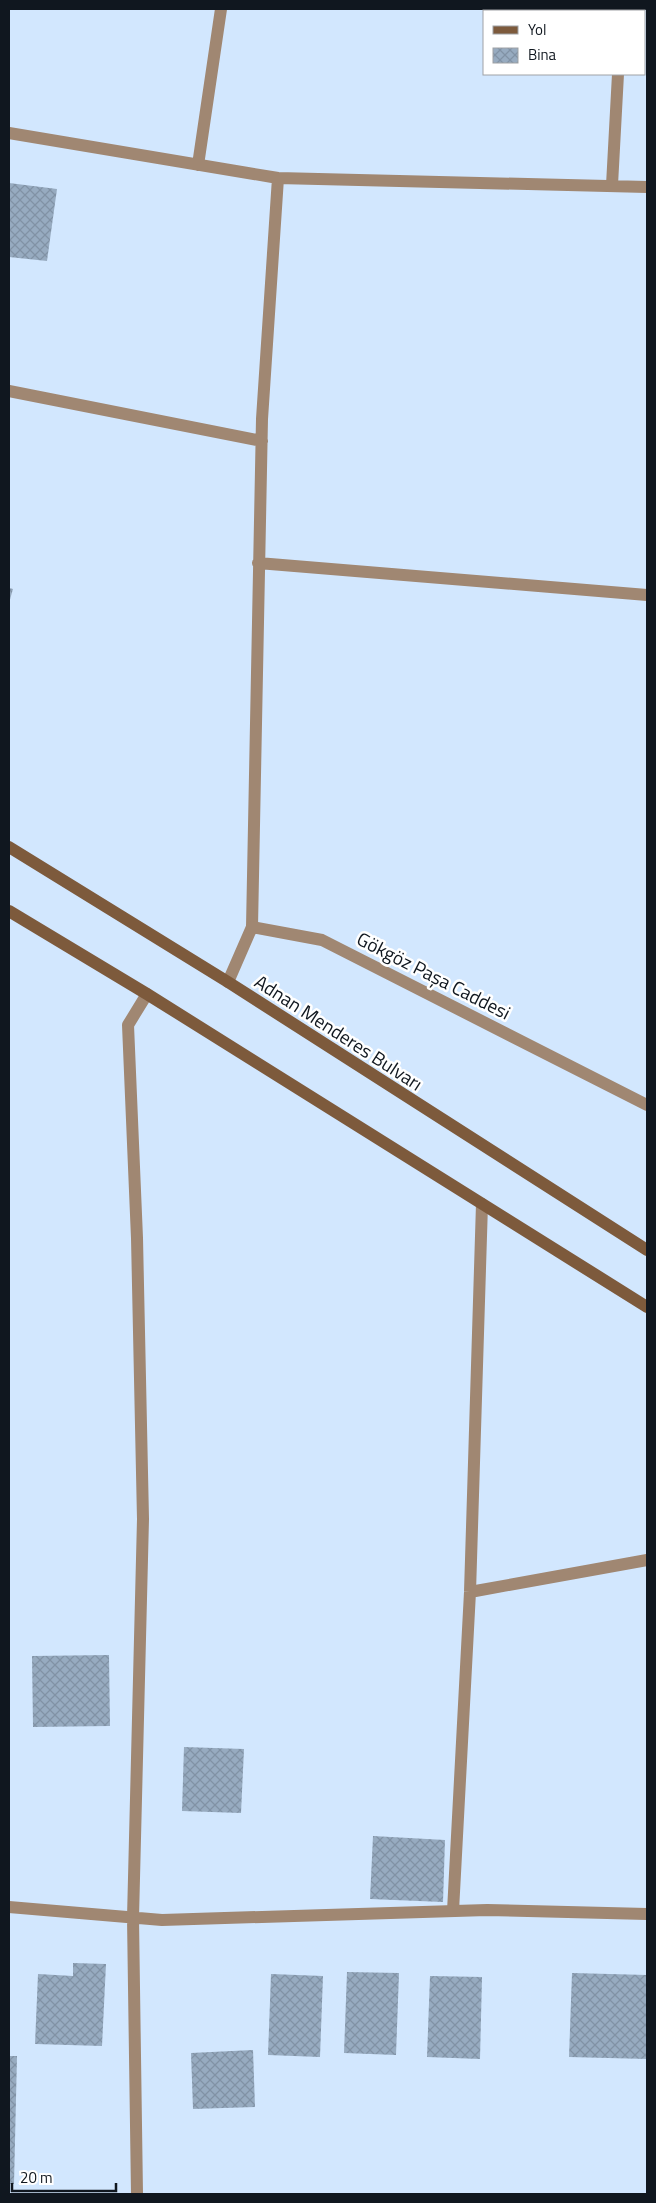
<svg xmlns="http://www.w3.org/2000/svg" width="656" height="2203" font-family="'Titillium Web',sans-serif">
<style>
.building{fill:url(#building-cross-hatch)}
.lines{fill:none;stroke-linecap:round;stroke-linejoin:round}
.minor{stroke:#a08772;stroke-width:12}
.tertiary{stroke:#a08772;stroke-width:12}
.secondary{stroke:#7d5a3c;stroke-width:12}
.labels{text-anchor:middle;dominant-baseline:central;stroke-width:5;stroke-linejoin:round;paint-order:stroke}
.street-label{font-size:19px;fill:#10171f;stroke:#fff}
</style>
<defs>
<pattern id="building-cross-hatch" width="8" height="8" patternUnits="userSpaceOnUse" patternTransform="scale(1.25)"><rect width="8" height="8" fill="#97abc0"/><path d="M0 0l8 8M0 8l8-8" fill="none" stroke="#8192a5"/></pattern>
</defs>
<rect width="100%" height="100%" fill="#d2e7fe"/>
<!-- building -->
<path class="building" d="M9,183L57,189L47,261L9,257Z
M9,588L13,589L9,603Z
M109,1655L110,1726L33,1727L32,1656Z
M184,1747L244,1749L241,1813L182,1811Z
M373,1836L445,1840L443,1902L370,1899Z
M73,1963L106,1964L102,2046L35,2044L38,1974L73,1976Z
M347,1972L399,1973L396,2055L344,2053Z
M572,1973L647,1975V2059L569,2057Z
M271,1974L323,1976L320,2057L268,2055Z
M430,1976L482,1977L480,2059L427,2057Z
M253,2050L255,2107L193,2109L191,2053Z
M9,2056H17L14,2184H9Z"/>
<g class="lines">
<!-- minor -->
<path class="minor" d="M622,11V9
M9,133L278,178L647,187
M198,165L221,9
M612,185L618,74
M9,391L262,441
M258,563L647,595
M252,927L262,419L278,178
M470,1592L647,1560
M9,1907L162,1920L487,1910L647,1914
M453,1911L470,1592L482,1204
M137,2194L133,1918L143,1519L137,1238L128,1025L147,994"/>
<!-- tertiary -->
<path class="tertiary" d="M228,982L252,927L322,940L647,1105"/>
<!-- secondary -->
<path class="secondary" d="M9,847L228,982L647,1250
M9,911L147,994L647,1307"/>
</g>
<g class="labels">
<!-- street labels -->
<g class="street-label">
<text transform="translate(434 975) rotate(27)">Gökgöz Paşa Caddesi</text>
<text transform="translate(339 1032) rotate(33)">Adnan Menderes Bulvarı</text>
</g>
</g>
<!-- border -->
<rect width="656" height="2203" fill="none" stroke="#10171f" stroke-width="20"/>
<!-- legend -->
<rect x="483" y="10" width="162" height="65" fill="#ffffff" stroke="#9fa2a5"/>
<rect x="493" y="26" width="25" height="8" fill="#7d5a3c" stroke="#9fa2a5"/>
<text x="528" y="35" font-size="15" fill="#10171f">Yol</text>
<rect x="493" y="48" width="25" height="15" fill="url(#building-cross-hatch)" stroke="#9fa2a5"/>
<text x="528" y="60" font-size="15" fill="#10171f">Bina</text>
<!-- scale -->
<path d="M12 2183v8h104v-8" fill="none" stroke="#10171f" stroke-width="2.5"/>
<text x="20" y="2183" font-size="15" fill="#10171f" stroke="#ffffff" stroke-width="4" paint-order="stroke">20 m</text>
</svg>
